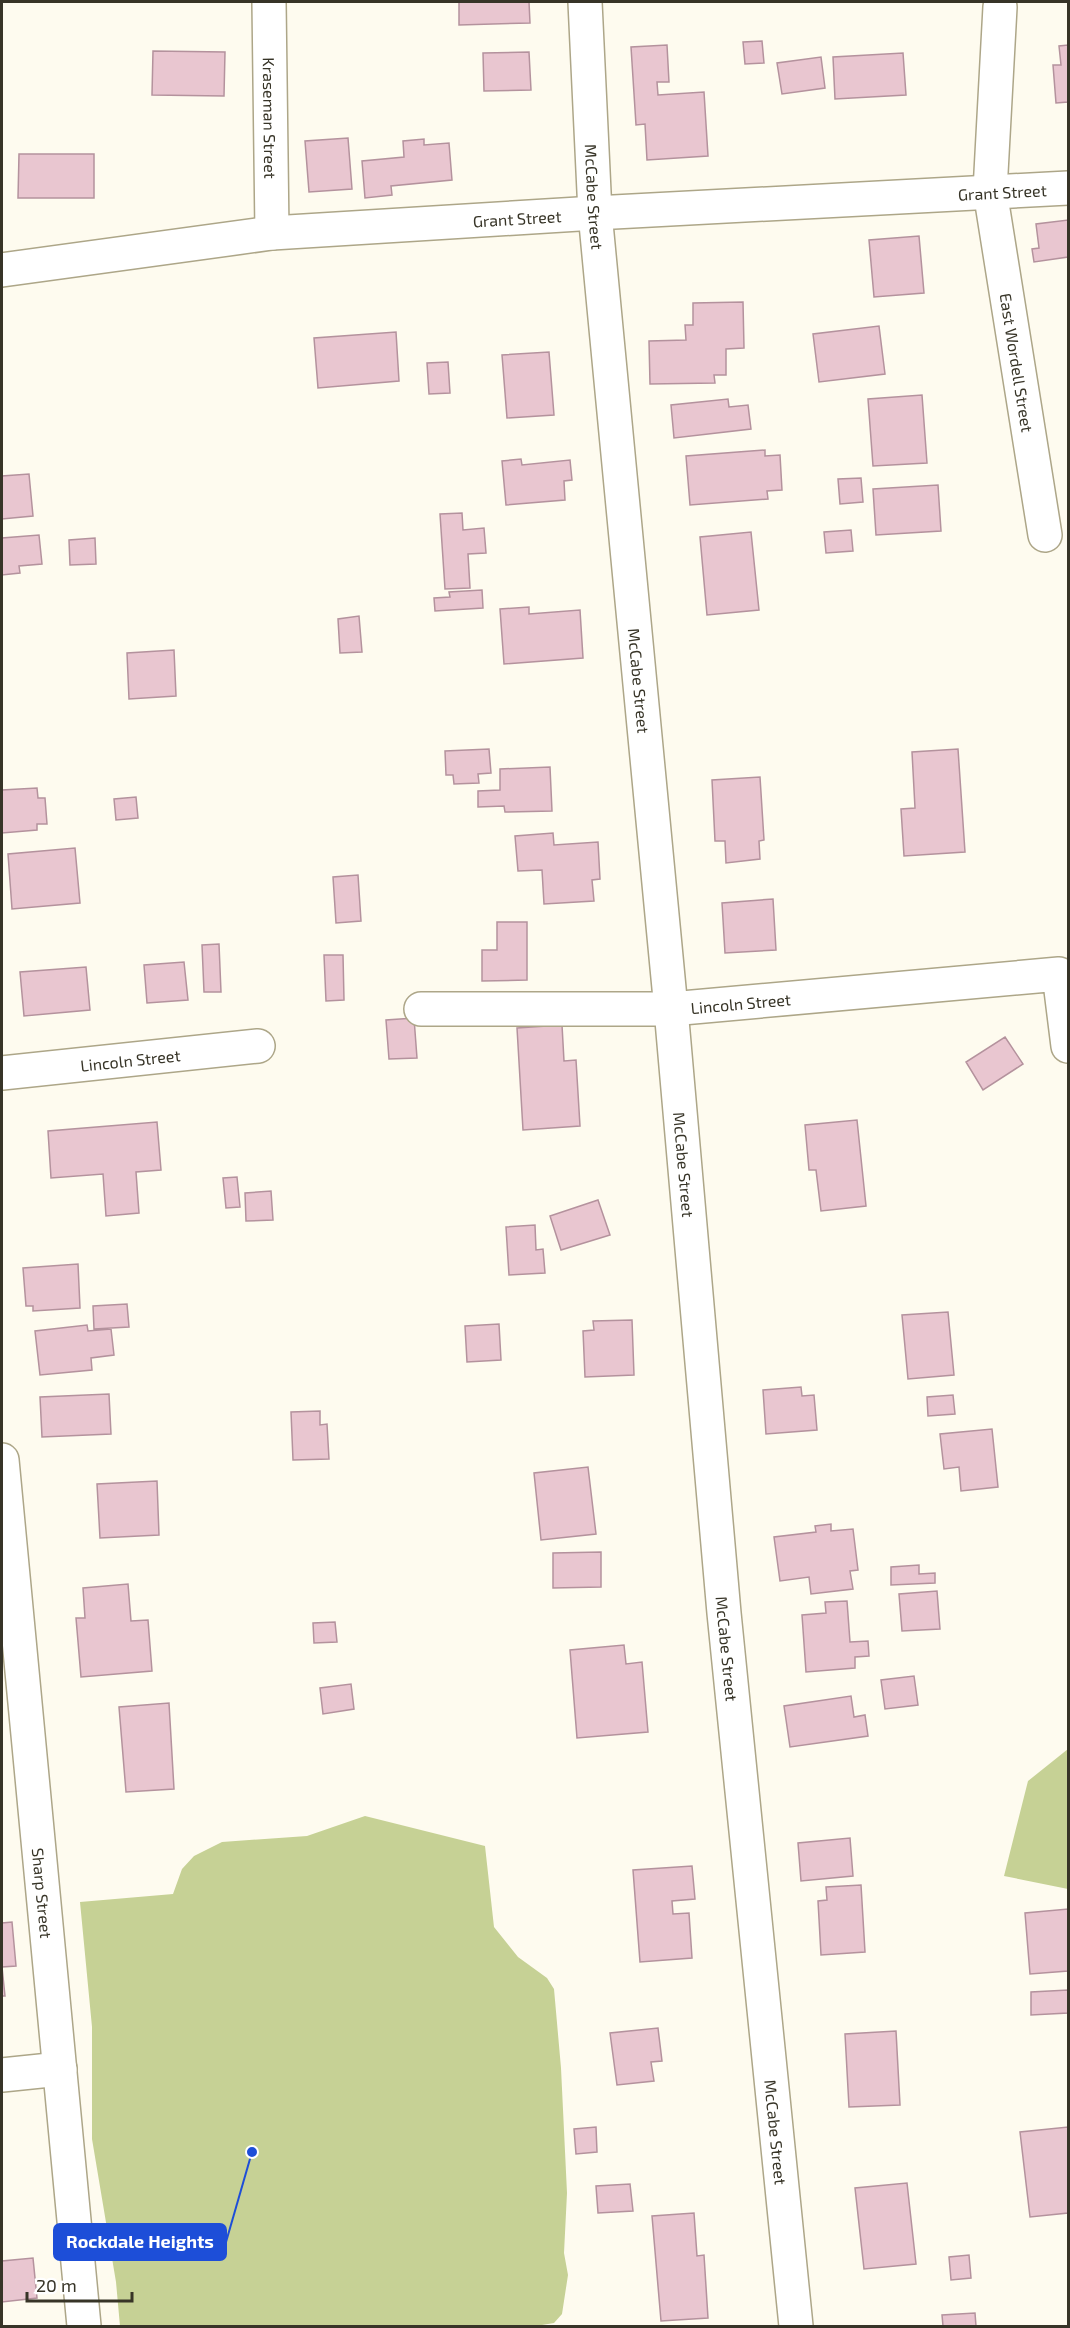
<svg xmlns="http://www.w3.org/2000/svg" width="1070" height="2328" font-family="'Exo 2',sans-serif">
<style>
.green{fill:#c6d195}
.building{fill:#e9c6d0;stroke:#b4929d;stroke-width:1.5}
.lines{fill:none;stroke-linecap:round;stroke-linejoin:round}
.minor-casing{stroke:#ada688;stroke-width:36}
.minor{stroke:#fff;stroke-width:33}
.labels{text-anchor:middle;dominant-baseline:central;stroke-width:4.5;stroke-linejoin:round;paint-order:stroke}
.street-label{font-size:16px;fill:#373427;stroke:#fff}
.leader{fill:none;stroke:#1d4ed8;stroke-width:2}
.callout-dot{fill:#1d4ed8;stroke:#fff;stroke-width:2}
.callout{fill:#1d4ed8;stroke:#1d4ed8;stroke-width:2}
.callout-label{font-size:18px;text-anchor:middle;font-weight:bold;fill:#fff}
</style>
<rect width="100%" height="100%" fill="#fefbef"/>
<!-- green -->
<path class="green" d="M1068,1749V1889L1004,1876L1028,1781Z
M365,1816L485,1846L494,1927L518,1957L547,1978L554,1989L561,2068L567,2193L564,2253L568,2275L562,2314L554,2323L536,2326H120L116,2282L92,2139V2027L80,1902L173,1894L182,1869L194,1856L222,1842L307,1836Z"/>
<!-- building -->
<path class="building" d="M459,2H529L530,23L459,25Z
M762,41L764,63L745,64L743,42Z
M667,45L669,82H657L658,95L704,92L708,156L647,160L645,124L636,125L631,47Z
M1068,45V102L1056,103L1053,65H1061L1059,46Z
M153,51L225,52L224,96L152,95Z
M529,52L531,90L484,91L483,53Z
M903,53L906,95L835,99L833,57Z
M821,57L825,88L782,94L777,63Z
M348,138L352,189L309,192L305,141Z
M424,139V145L449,143L452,180L391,186L392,195L365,198L362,161L404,157L403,141Z
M19,154H94V198H18Z
M1068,220V257L1034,262L1032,249L1039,248L1036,224Z
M919,236L924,293L874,297L869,240Z
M743,302L744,348L726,349V375H714L715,383L650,384L649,341L686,340L685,325H693V303Z
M879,326L885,374L819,382L813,334Z
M396,332L399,381L318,388L314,338Z
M549,352L554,415L507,418L502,355Z
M448,362L450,393L429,394L427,363Z
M922,395L927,463L873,466L868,399Z
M728,399L729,407L748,405L751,429L674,438L671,405Z
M765,450V456L780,455L782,490L767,491L768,499L690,505L686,456Z
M521,459L522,465L570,460L572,480L564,481L565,500L506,505L502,461Z
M29,474L33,516L2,519V476Z
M861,478L863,502L840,504L838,479Z
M938,485L941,531L876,535L873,489Z
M462,513L463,530L484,528L486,553L468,554L470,588L445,589L440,514Z
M851,530L853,551L826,553L824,532Z
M751,532L759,610L707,615L700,537Z
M39,535L42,564L19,566L20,573L2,575V538Z
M95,538L96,564L70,565L69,540Z
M482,590L483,608L435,611L434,598L450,597L449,592Z
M529,607V614L580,610L583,658L504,664L500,609Z
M359,616L362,652L340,653L338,619Z
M174,650L176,696L129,699L127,653Z
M489,749L491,773L478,774L479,783L454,784L453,775H446L445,751Z
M958,749L965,852L904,856L901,809L915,808L912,752Z
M550,767L552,811L505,812L504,806L478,807V791L500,790V769Z
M760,777L764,840L759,841L760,859L726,863L725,841H715L712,780Z
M37,788L38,798H45L47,824H37V830L2,833V790Z
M136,797L138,818L116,820L114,799Z
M553,833L554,845L598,842L600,879L592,880L594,901L544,904L542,870L518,871L515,836Z
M75,848L80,903L12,909L8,854Z
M358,875L361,921L336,923L333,877Z
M773,899L776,950L725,953L722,903Z
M497,922H527V980L482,981V950H497Z
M219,944L221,992H204L202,945Z
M324,955H343L344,1000L326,1001Z
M184,962L188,1000L147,1003L144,965Z
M86,967L90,1010L24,1016L20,972Z
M414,1018L417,1058L389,1059L386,1020Z
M562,1025L564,1061L576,1060L580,1126L523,1130L517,1028Z
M1005,1037L1023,1064L983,1090L966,1062Z
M857,1120L866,1206L821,1211L816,1170H809L805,1125Z
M157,1122L161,1170L136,1172L139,1213L106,1216L103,1174L51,1178L48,1131Z
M237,1177L240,1207L226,1208L223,1178Z
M271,1191L273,1220L246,1221L245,1193Z
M598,1200L610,1235L561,1250L550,1216Z
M535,1225L536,1250L543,1249L545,1273L509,1275L506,1227Z
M78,1264L80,1308L33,1311V1306H26L23,1268Z
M127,1304L129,1327L94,1329L93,1306Z
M948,1312L954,1375L908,1379L902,1315Z
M632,1320L634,1375L585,1377L583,1331L594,1330L593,1321Z
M499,1324L501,1360L467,1362L465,1326Z
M87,1325L88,1331L111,1329L114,1355L91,1358L92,1370L40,1375L35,1331Z
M801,1387L802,1396L814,1395L817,1430L766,1434L763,1390Z
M109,1394L111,1434L42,1437L40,1397Z
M953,1395L955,1414L928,1416L927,1397Z
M320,1411V1425L327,1424L329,1459L293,1460L291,1412Z
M992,1429L998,1487L961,1491L959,1467L944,1469L940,1434Z
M588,1467L596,1534L541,1540L534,1473Z
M157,1481L159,1535L100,1538L97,1484Z
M831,1524V1531L853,1529L858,1570L850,1571L853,1589L811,1594L809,1577L780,1581L774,1537L816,1532L815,1526Z
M601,1552V1587L553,1588V1553Z
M919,1565V1574L935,1573V1583L891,1585V1567Z
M128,1584L131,1621L148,1620L152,1671L81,1677L76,1618H85L83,1588Z
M937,1591L940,1629L902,1631L899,1594Z
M847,1601L850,1642L868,1641L869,1656L855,1657V1668L806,1672L802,1615L826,1613L825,1602Z
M335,1622L337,1642L314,1643L313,1623Z
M624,1645L626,1664L642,1662L648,1732L577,1738L570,1650Z
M914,1676L918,1705L885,1709L881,1680Z
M351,1684L354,1709L323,1714L320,1688Z
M851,1696L854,1717L865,1715L868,1736L790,1747L784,1706Z
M169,1703L174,1789L126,1792L119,1707Z
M850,1838L853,1876L801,1881L798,1843Z
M692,1866L695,1899L672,1901L673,1914L689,1913L692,1958L640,1962L633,1870Z
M861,1885L865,1952L821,1955L818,1901L827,1900L826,1887Z
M1068,1909V1971L1030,1974L1025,1913Z
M12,1922L16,1966L2,1967L5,1996H2V1923Z
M1068,1990V2013L1031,2015V1992Z
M658,2028L662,2061L651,2062L654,2081L617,2085L610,2033Z
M896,2031L900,2105L849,2107L845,2034Z
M596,2127L597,2152L576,2154L574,2129Z
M1068,2127V2213L1030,2217L1020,2132Z
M907,2183L916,2264L864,2269L855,2188Z
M630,2184L633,2211L598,2213L596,2186Z
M694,2213L697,2256L704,2255L708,2318L661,2321L652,2216Z
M969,2255L971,2278L951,2280L949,2257Z
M33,2258L37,2298L2,2302V2261Z
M975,2313L976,2326H943L942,2315Z"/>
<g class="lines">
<defs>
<g id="minor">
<path id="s1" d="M269,2L272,233"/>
<path id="s2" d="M585,2L595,213L671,1009L724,1613L796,2326"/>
<path id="s3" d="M1000,7L990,191L1045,535"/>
<path id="s4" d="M2,270L272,233L595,213L1068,188"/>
<path id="s5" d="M421,1009H671L1059,974L1068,1046"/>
<path id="s6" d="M2,1073L258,1046"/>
<path id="s7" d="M2,1460L84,2326"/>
<path d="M2,2075L60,2069"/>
</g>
</defs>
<!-- minor casing -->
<use href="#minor" class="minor-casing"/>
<!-- minor -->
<use href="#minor" class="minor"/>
</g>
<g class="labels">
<!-- street labels -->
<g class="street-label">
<text stroke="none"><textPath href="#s1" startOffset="116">Kraseman Street</textPath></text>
<text stroke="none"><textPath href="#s4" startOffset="1004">Grant Street</textPath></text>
<text stroke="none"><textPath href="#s2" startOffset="195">McCabe Street</textPath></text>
<text stroke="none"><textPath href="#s4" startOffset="518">Grant Street</textPath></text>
<text stroke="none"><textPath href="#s3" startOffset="358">East Wordell Street</textPath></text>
<text stroke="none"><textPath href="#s2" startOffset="681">McCabe Street</textPath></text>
<text stroke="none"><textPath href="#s5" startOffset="320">Lincoln Street</textPath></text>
<text stroke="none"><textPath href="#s6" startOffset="129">Lincoln Street</textPath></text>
<text stroke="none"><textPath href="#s2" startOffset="1167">McCabe Street</textPath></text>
<text stroke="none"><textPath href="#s2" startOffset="1653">McCabe Street</textPath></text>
<text stroke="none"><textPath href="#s7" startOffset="435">Sharp Street</textPath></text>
<text stroke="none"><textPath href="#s2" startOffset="2139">McCabe Street</textPath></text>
</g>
</g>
<!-- callouts -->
<path class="leader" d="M252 2152L226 2242"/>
<circle class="callout-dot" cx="252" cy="2152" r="6"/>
<rect class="callout" x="54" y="2224" width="172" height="36" rx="6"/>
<g class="callout-label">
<text x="140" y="2248">Rockdale Heights</text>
</g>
<!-- border -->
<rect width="1070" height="2328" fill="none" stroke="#373427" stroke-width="6"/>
<!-- scale -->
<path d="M27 2292v9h105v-9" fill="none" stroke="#373427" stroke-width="3"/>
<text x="36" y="2292" font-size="18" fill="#373427" stroke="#ffffff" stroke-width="4.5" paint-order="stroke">20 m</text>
</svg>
